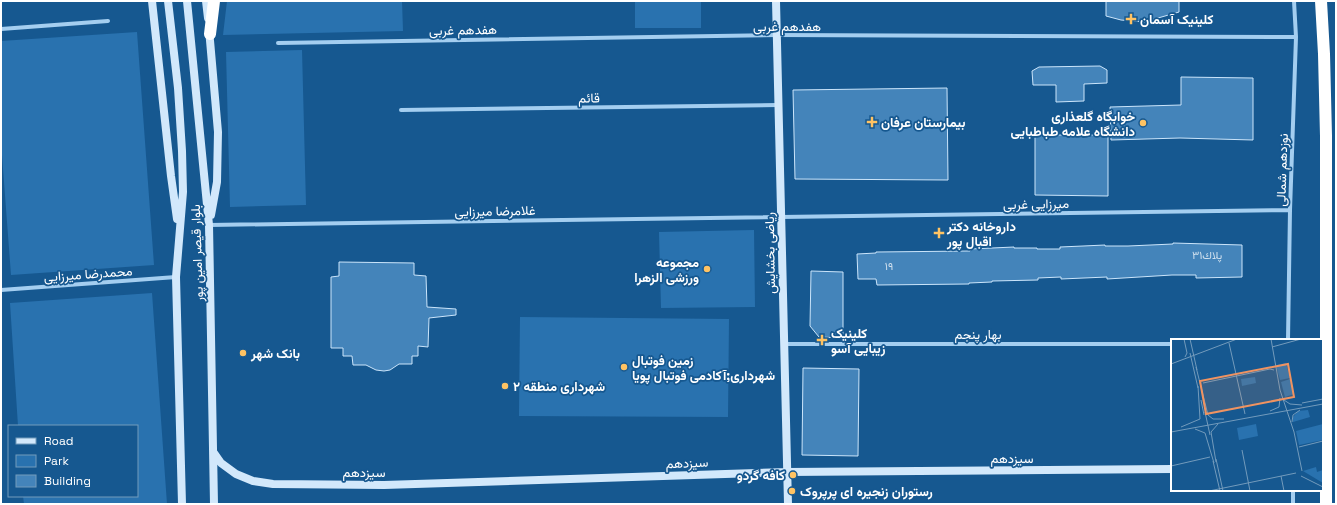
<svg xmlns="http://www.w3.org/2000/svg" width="1337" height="505" font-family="'Space Grotesk',Vazirmatn,sans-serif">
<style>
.green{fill:#2972af}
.building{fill:#4484ba;stroke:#cbe5fb}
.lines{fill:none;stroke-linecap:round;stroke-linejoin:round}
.street{stroke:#a4cef0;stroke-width:4}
.secondary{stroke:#d2e8fb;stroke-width:8}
.highway{stroke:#fff;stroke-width:12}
.poi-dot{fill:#ffc363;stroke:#165890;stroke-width:1.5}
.labels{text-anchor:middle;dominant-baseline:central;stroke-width:3.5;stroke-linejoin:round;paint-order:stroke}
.number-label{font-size:11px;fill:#d0e0ee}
.poi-label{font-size:13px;font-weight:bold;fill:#fff;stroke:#165890;text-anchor:start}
.street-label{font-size:13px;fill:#fff;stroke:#165890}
.inset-road{fill:none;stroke:#739bbc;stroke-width:1}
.view{fill:#f09361;fill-opacity:0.15;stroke:#f09361;stroke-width:2}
.inset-edge{fill:none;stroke:#fff;stroke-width:2}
</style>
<rect width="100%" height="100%" fill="#165890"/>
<!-- green -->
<path class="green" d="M227,1H402L403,31L223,35Z
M635,1H701V28H635Z
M137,32L154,265L11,275L1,142V41Z
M302,50L306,205L230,207L226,52Z
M754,230L755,307L661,308L659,232Z
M152,293L167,504H24L23,496H137V426H18L10,303Z
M520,317L729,319L728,417L519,416Z"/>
<!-- building -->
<path class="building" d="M1106,1H1179V12L1144,22L1121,20L1106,16Z
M1100,66L1107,70V83L1084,84V101L1056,102V85H1033L1032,71L1039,67Z
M1181,77L1253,78V140L1180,138L1111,140L1110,107L1181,105Z
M947,88L948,180L795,179L793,90Z
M1035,135H1108V196L1035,195Z
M1173,243L1242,245V277L1196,278V275H1172L1107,279V277L1061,279V277L1038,278V280L992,281V282L969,283V284L877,285L876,279H858L857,254L876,253V252L970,251V249L1014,247V248H1037V249H1060V247L1083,246L1105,245V246H1128L1173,244Z
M339,262L414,263V275L426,276L427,307L456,309V315L429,318L428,347L418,346V356H412V364H399L390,370L384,371L376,370L366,365H353L352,356H343V348H331V277L339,276Z
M811,271L843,272V338L819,337L810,326Z
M803,368L859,369L858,456L802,455Z"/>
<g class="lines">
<!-- street -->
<path class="street" d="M1,29L108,21
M278,43L777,35L1296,37
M401,110L778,105
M209,225L1290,210
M1,290L176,277
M1288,340L1290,210L1296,37L1294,1
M784,344H1172
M1293,490V504"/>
<!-- secondary -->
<path class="secondary" d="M152,1L171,176L177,219
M168,1L178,88L182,151L183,192L176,277L182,504
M187,1L209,225L214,504
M206,1L208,18
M776,1L788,504
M209,29L218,132L217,182L211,215
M214,453L221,463L236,474L253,481L273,484L384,485L787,472L1172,469"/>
<!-- highway -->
<path class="highway" d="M1321,1L1324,54L1326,136V504
M210,34L214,1"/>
</g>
<!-- markers -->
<g class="poi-dot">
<path d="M1129 13h4v4h4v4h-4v4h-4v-4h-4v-4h4z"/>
<path d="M870 116h4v4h4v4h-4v4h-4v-4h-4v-4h4z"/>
<circle cx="1143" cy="123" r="4"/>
<path d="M937 227h4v4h4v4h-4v4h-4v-4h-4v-4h4z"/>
<circle cx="707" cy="269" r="4"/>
<path d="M820 334h4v4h4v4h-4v4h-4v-4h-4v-4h4z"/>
<circle cx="243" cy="353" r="4"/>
<circle cx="624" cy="367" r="4"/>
<circle cx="505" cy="386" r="4"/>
<circle cx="793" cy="475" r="4"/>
<circle cx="792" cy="491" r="4"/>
</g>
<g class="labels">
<!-- number labels -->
<g class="number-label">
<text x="1207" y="255">پلاك٣١</text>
<text x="889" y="266">۱۹</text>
</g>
<!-- poi labels -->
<g class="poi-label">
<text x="1140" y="19">کلینیک آسمان</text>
<text x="1135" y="116" text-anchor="end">خوابگاه گلعذاری<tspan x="1135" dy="15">دانشگاه علامه طباطبایی</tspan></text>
<text x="881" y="122">بیمارستان عرفان</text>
<text x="947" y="226">داروخانه دکتر<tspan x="947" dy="15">اقبال پور</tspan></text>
<text x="699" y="262" text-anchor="end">مجموعه<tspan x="699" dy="15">ورزشی الزهرا</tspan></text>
<text x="831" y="333">کلینیک<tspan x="831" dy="15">زیبایی آسو</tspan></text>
<text x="251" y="353">بانک شهر</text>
<text x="632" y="360">زمین فوتبال<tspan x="632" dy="15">شهرداری;آکادمی فوتبال پویا</tspan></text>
<text x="513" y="386">شهرداری منطقه ۲</text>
<text x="785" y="475" text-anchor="end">کافه گردو</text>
<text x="800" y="491">رستوران زنجیره ای پرپروک</text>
</g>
<!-- street labels -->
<g class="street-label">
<text x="787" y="26">هفدهم غربی</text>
<text transform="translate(463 30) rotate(-1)">هفدهم غربی</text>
<text transform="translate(589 98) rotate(-1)">قائم</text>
<text transform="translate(1282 170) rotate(-88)">نوزدهم شمالی</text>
<text transform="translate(1036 204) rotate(-1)">میرزایی غربی</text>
<text transform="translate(495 211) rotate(-1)">غلامرضا میرزایی</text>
<text transform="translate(197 253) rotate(-92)">بلوار قیصر امین پور</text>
<text transform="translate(770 253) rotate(-91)">ریاضی بخشایش</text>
<text transform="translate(88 274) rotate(-4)">محمدرضا میرزایی</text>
<text x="978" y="334">بهار پنجم</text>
<text x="1012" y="458">سیزدهم</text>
<text transform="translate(687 463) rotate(-2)">سیزدهم</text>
<text x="364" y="472">سیزدهم</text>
</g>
</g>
<!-- overview -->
<g transform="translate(1171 339)">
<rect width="152" height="152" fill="#165890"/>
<path d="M115,24L119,39L109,41L105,26ZM84,38L85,44L71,47L70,40ZM119,40L123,55L114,58L110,43ZM137,71L139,78L122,83V78L127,72ZM85,85L87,97L68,101L66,89ZM152,85V101L128,106L125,92ZM145,128L146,133L152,131V144L132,132Z" fill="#2972af"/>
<path class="inset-road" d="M13,0L16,14L14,18M19,0L26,31M100,0L109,51L123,93L131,132M58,4L74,75M101,8L130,0M19,14L27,49M0,25L66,0M25,28L37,76L42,80H53M32,44L99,30L103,31M30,61L33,76M113,61L119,65L131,66M131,64L152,60M99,72L108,68L109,59M34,73L39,96M121,83L122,76L129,71M10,88L29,80L27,47M24,90L34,94L43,124M0,93L152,65M128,108L152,102M71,111L79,152M45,120L52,152M42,122L49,152M45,123L40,93L47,85M0,127L39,118M110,137L113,152M130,137L152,148M38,152L125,134"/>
<path class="view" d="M117,25L123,58L35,75L29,42Z"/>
<rect width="152" height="152" class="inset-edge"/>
</g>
<!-- border -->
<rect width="1337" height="505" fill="none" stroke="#ffffff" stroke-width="4"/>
<!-- legend -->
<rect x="8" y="425" width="130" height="72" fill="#165890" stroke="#739bbc"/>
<rect x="16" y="438" width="20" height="6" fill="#d2e8fb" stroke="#739bbc"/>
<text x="44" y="445" font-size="12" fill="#ffffff">Road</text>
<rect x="16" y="455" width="20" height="12" fill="#2972af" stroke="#739bbc"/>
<text x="44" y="465" font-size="12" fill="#ffffff">Park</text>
<rect x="16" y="475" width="20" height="12" fill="#4484ba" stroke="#739bbc"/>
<text x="44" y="485" font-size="12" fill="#ffffff">Building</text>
</svg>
